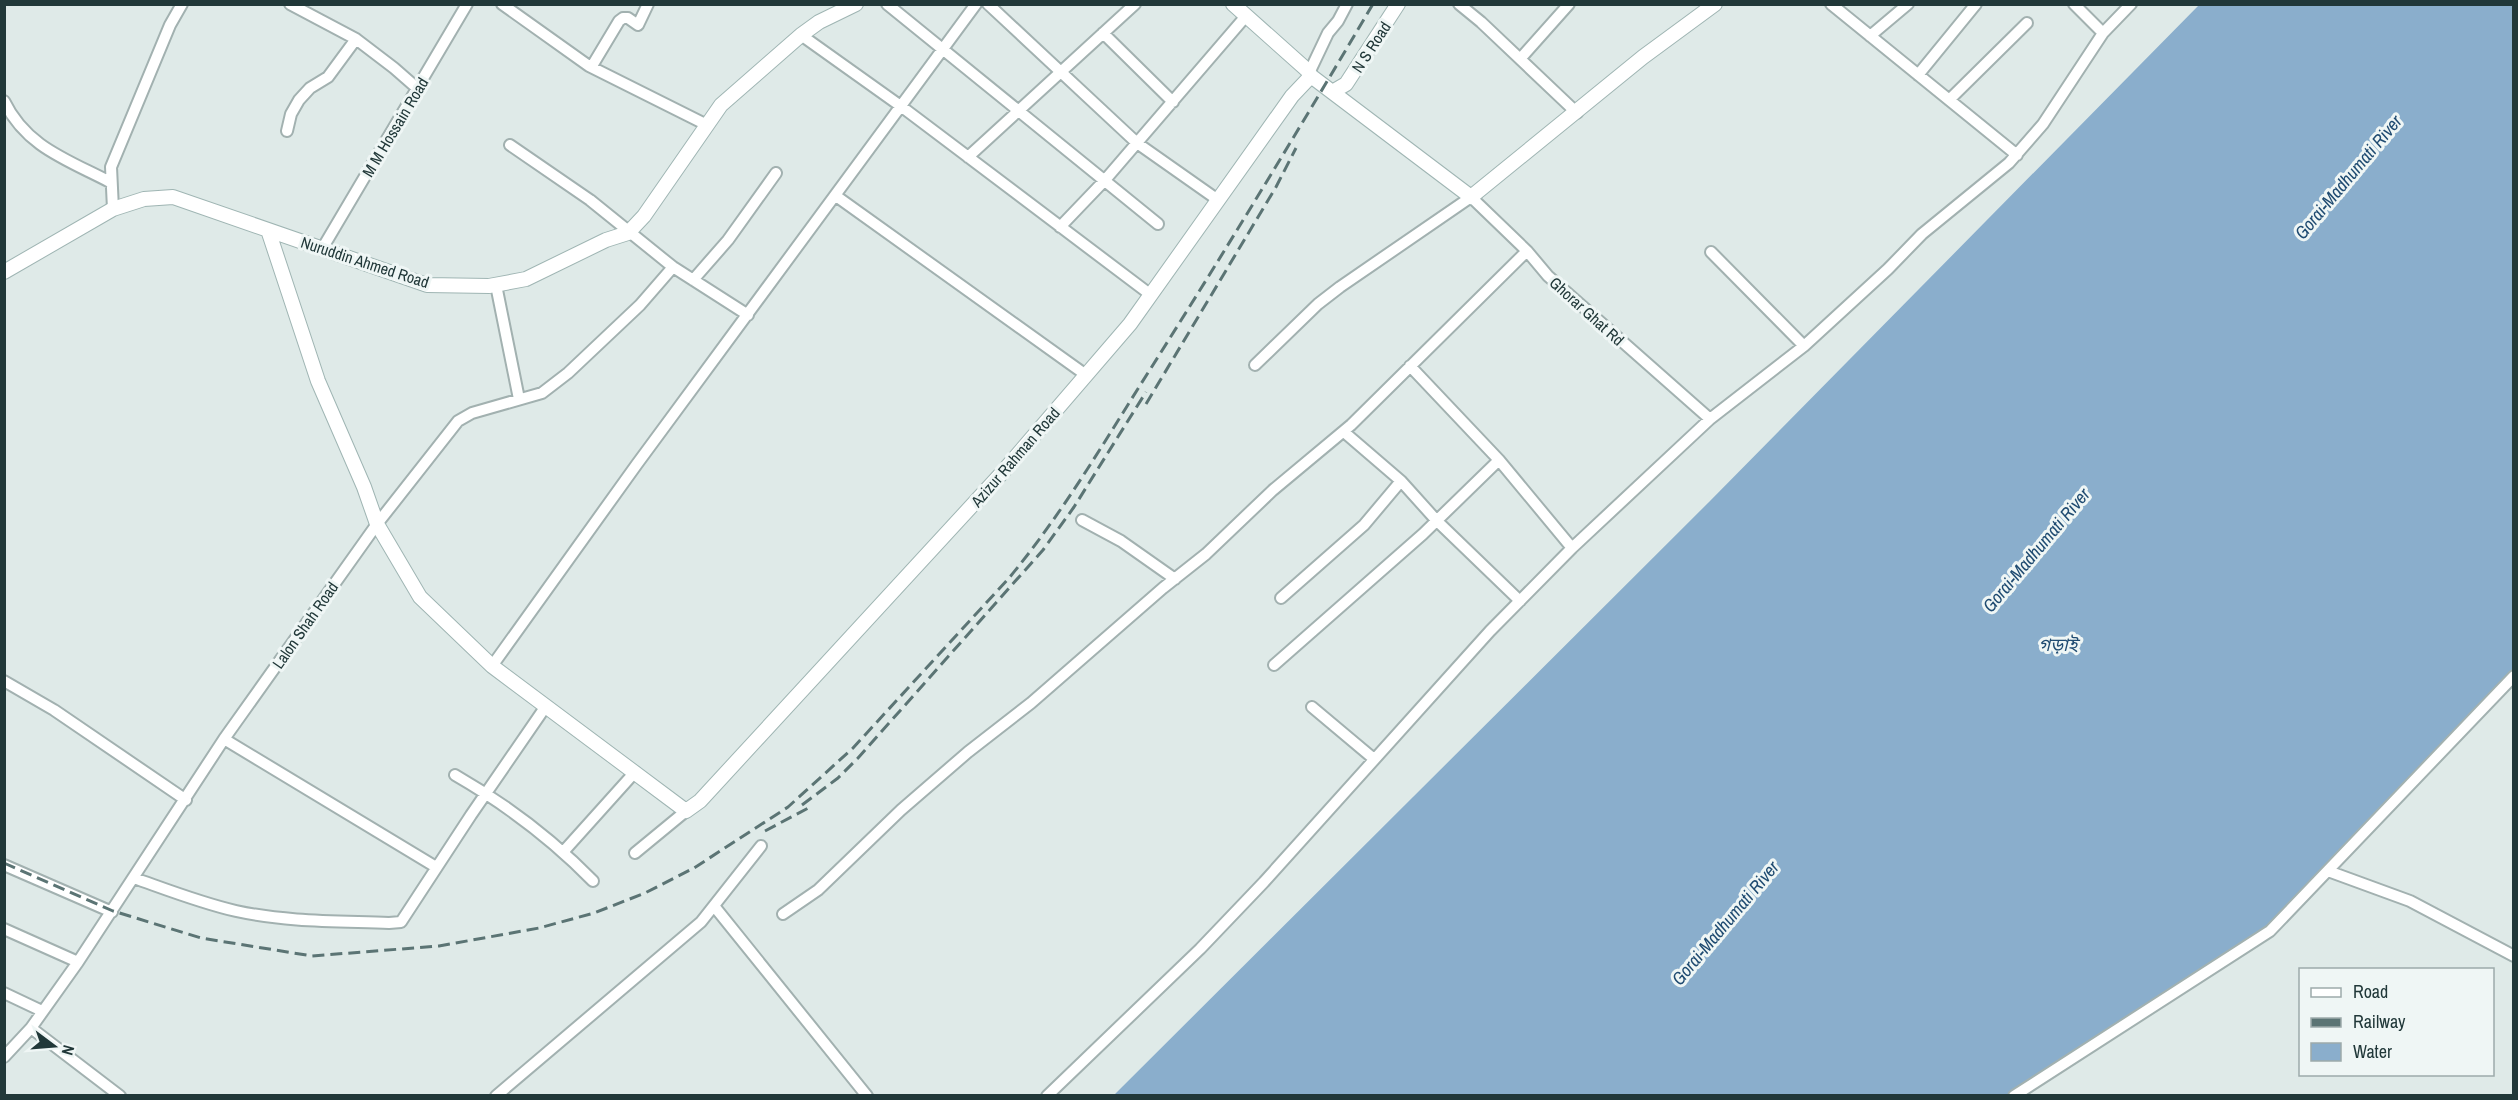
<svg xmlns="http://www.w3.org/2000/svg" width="2518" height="1100" font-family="'Archivo Narrow','Noto Sans Bengali',sans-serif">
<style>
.water{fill:#8aaecc}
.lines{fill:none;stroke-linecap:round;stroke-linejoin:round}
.street-casing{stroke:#a2b1b0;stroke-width:14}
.secondary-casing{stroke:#9fb5b3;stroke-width:16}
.street{stroke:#fff;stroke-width:10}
.secondary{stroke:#fff;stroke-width:14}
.rail{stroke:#5b7474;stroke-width:3;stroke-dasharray:12 6;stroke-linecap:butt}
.labels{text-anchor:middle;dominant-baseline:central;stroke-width:6;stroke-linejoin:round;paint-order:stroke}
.street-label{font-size:16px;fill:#213839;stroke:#eff6f5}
.water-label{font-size:18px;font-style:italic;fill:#1f4b71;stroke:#eff6f5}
</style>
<rect width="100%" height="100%" fill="#dfeae8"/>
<!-- water -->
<path class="water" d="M2199,5H2513V670L2268,930L2007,1095L1113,1096L1709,502Z"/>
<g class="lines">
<defs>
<path id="street" d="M290,4L356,39L394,68L418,89
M502,4L589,66L707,125
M887,4L1158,224
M988,4L1137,143L1218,200
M1459,4L1481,22L1577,113
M1831,4L2017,155
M2074,4L2103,33
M1103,33L1173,102
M801,35L902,107L1151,295
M1870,36L1908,4
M1520,59L1569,4
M592,66L619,21L623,18H628L638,25L648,4
M1309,73L1328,33L1338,21L1347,4
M1918,75L1976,4
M1949,100L2027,23
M4,101C26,147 68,160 110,182
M287,131L291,114L299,100L310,88L328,77L356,39
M510,145L590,200L673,267L748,315
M968,157L1135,4
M836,196L1086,375
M113,209L111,167L170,25L182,4
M1060,227L1105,180L1246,16
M322,249L467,4
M1711,252L1804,346
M693,280L728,240L776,173
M496,285L519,399
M1255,365L1318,304L1340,287L1471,197L1527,251L1548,276L1710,419
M1410,366L1499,460L1572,548
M1344,432L1401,481L1437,521L1520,601
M1082,520L1121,541L1175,579
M1281,598L1364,525L1401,481
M1274,665L1423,534L1499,460
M492,666L637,464L976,4
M4,681L54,710L186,800
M1312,707L1374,759
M224,739L436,867
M455,775C507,805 552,839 593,881
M564,851L635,772
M635,853L686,811
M4,865L112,912
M2328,871L2410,901L2514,956
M134,878C168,890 201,903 236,911C286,922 338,921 389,923L401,922L471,815L546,706
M714,906L867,1096
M783,914L818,890L901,810L968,752L1031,703L1163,588L1206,554L1273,490L1351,425L1527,251
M4,929L78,962
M4,993L42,1011
M31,1028L120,1096
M4,1057L31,1028L78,962L224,739L377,524L458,421L472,413L542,393L568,373L640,305L673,267
M496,1096L701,922L761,846
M1047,1096L1200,949L1264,882L1490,631L1572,548L1710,419L1804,346L1888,269L1922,234L2009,163L2043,124L2103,33L2131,4
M2014,1096L2270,931L2514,676"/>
<path id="secondary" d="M1233,4L1307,70L1311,76L1471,197L1643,57L1715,4
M1334,91L1346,84L1398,4
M268,230L318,381L364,487L377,524L420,597L492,666L686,811L700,801L1001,474L1130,324L1292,96L1311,76
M4,272L113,209L144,199L173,197L427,285L489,286L526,279L606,240L628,233L644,216L721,105L801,35L819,22L856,4"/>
</defs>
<!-- street casing -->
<use href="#street" class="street-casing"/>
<!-- secondary casing -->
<use href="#secondary" class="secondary-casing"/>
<!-- street -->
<use href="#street" class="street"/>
<!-- secondary -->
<use href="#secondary" class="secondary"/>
<!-- rail -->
<path class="rail" d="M1146,404L1276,187L1296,148
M802,805L838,778L858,758L1043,550L1074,507L1146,392
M765,831L812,806
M4,863L113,911L201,938L312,956L439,946L539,928L594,913L645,893L694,868L788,807L853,748L1009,578C1063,513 1106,439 1151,368C1227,248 1301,126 1373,4"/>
</g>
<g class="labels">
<!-- street labels -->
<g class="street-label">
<text transform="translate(1371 47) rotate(-57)">N S Road</text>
<text transform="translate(395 127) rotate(-59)">M M Hossain Road</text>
<text transform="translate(365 262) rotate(18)">Nuruddin Ahmed Road</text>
<text transform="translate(1587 311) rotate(42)">Ghorar Ghat Rd</text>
<text transform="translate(1015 457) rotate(-49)">Azizur Rahman Road</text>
<text transform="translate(305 625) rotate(-55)">Lalon Shah Road</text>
</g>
<!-- water labels -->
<g class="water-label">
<text transform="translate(2348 177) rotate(-50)">Gorai-Madhumati River</text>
<text transform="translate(2036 550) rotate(-50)">Gorai-Madhumati River</text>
<text x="2058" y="644">গড়াই</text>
<text transform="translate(1725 923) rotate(-50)">Gorai-Madhumati River</text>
</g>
</g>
<!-- border -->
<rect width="2518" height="1100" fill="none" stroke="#213839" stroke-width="12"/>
<!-- legend -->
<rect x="2299" y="968" width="195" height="108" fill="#eff6f5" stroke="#9daaaa" stroke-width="1.5"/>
<rect x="2311" y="988" width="30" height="9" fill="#ffffff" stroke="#9daaaa" stroke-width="1.5"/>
<text x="2353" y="998" font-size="18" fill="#213839">Road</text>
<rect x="2311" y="1018" width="30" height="9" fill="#5b7474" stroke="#9daaaa" stroke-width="1.5"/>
<text x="2353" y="1028" font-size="18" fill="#213839">Railway</text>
<rect x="2311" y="1043" width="30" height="18" fill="#8aaecc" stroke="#9daaaa" stroke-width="1.5"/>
<text x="2353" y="1058" font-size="18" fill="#213839">Water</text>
<!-- north arrow -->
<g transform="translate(54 1046) rotate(106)" stroke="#eff6f5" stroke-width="4.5" paint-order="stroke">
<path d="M0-4.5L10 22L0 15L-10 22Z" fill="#213839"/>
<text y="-9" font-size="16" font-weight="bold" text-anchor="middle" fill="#213839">N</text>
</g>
</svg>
